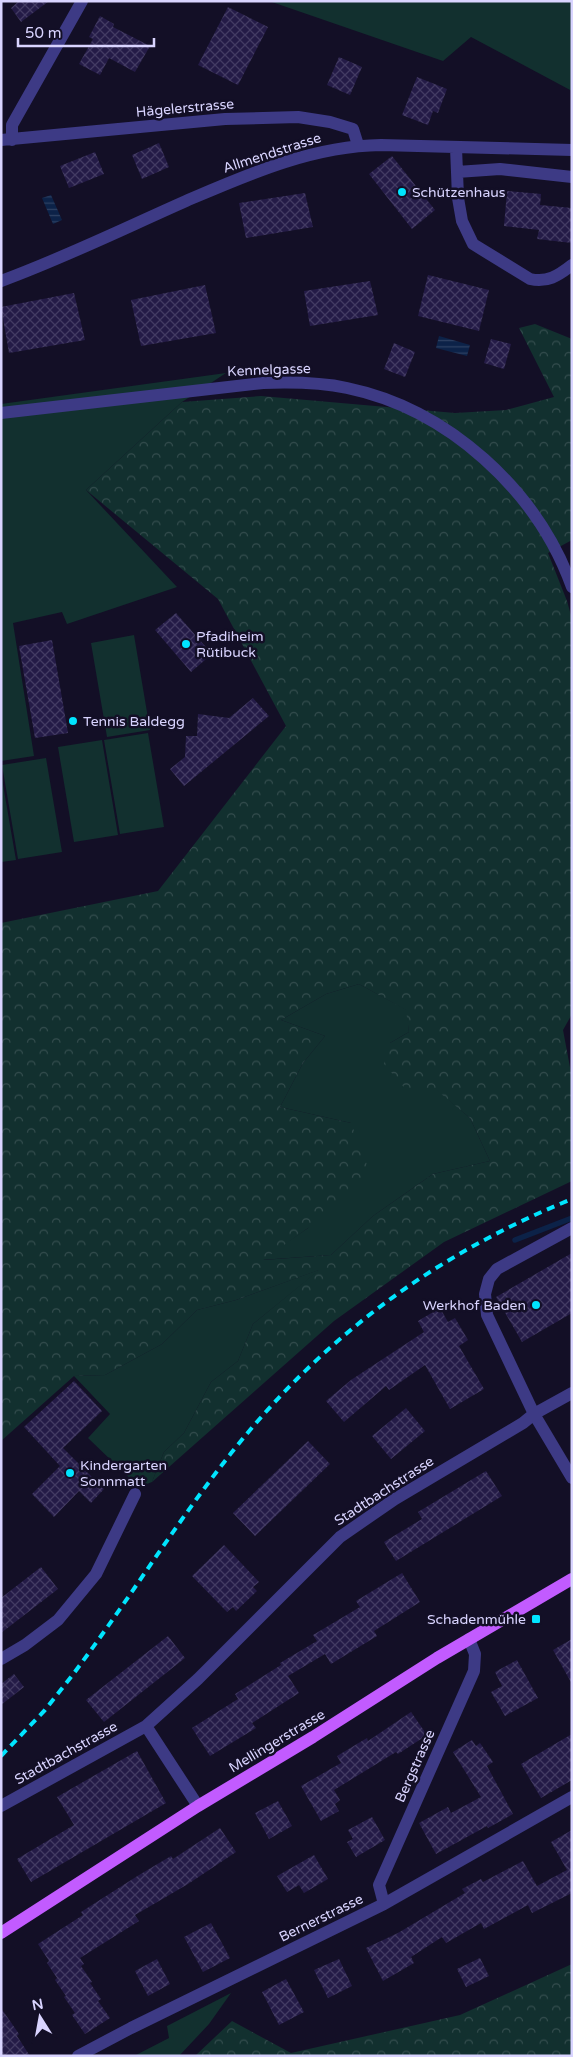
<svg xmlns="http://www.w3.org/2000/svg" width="573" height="2057" font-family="'Varela Round',sans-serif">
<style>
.green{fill:#12302f}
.forest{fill:url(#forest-crowns);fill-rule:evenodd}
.water{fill:url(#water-rules)}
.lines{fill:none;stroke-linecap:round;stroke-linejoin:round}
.stream{stroke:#0c2248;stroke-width:5.5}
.building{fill:url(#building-cross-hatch)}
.minor{stroke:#3d3a85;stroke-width:12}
.major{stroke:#c25bff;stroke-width:12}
.rail{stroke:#00e5ff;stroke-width:4;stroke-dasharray:8 6;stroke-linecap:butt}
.poi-dot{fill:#00e5ff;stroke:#130f26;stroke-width:2}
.labels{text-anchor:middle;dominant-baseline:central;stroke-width:5;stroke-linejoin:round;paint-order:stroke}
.street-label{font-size:14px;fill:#d9d4ff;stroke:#130f26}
.poi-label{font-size:14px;fill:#d9d4ff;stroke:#130f26;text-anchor:start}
</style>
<defs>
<pattern id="forest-crowns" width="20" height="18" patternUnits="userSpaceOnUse" patternTransform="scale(1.25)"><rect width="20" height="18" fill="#12302f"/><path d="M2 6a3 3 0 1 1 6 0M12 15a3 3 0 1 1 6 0" fill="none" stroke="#344d4e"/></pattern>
<pattern id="water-rules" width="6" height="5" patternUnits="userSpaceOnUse" patternTransform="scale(1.25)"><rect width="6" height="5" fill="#0c2248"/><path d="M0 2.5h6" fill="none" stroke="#2f4163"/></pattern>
<pattern id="building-cross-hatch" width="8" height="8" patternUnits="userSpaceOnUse" patternTransform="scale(1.25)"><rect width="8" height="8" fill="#241b47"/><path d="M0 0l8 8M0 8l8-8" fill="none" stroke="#433b63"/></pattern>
</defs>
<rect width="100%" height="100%" fill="#130f26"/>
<!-- green -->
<path class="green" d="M269,1H572V91L471,37L443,61Z
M226,373L182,402L86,490L177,587L67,624L62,612L13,623L34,756L1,761V404Z
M134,635L150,730L107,737L91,643Z
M148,733L164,827L120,834L104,740Z
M102,740L118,835L74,842L58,747Z
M46,758L62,852L18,859L2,765Z
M1,773L16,860L1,862Z
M359,984L407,1010L409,1032L390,1043L434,1087L470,1118L490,1161L433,1174L373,1216L331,1255L261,1260L308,1228L351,1123L280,1107L303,1063L325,1036L281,1020L326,994Z
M321,1269L253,1324L238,1361L211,1382L184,1433L164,1452L152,1482L139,1487L88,1438L110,1414L74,1376L105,1375L162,1344L197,1310L236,1300Z
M231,1993L209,2024L179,2056H134L169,2038L167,2026Z"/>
<!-- forest -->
<path class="forest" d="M535,324L572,339V540L548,553L567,601L572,619V1014L563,1030L572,1078V1181L444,1242L334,1321L152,1482L164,1452L184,1433L211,1382L238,1361L253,1324L319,1270L236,1300L197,1310L162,1344L105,1375L74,1376L1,1441V923L158,891L286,726L218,599L86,490L182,402L261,396L455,413L506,410L554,397L519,328ZM359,984L406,1010L409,1032L390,1043L384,1064L407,1091L434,1088L470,1118L490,1161L433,1174L373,1216L331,1255L263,1260L308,1228L369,1170L351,1123L280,1107L303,1063L325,1036L281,1020L326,994Z
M572,1964V2056H195L232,2021L291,2053L460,2015Z"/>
<!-- water -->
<path class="water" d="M51,195L62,220L53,224L42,198Z
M439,336L470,345L467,356L436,348Z"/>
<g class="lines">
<!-- stream -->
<path class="stream" d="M515,1240L572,1218"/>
</g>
<!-- building -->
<path class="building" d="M19,1H49L21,22L11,8Z
M228,7L268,27L238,85L198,65Z
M100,16L114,24L113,27L150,46L135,72L109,58L100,75L79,64L93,39L89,37Z
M339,57L362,67L350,95L327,85Z
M417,77L447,89L438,113L433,111L428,125L402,115Z
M159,143L169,167L142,179L132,155Z
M95,152L104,174L69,188L60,166Z
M392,156L435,210L412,229L369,174Z
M507,191L541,194L540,205L572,208V243L537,239L539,230L504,226Z
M305,193L313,227L246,238L239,203Z
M428,275L489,290L479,331L418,316Z
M370,281L378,315L310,326L304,291Z
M205,285L216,333L141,346L131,300Z
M74,293L85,340L9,353L1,307Z
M491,339L511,344L504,369L484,363Z
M394,343L415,352L405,377L384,369Z
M176,613L212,654L191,672L155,630Z
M52,640L68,733L35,738L19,646Z
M253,698L269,716L184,786L170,769L185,757L186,736H197L198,714L229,718Z
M572,1253V1313L522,1342L496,1297Z
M440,1308L448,1322L455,1318L468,1340L459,1346L484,1389L450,1409L425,1365L389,1390L386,1386L344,1422L326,1401L351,1380L424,1332L418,1321Z
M74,1381L102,1411L63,1448L104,1489L91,1503L79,1491L54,1517L32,1494L60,1466L24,1427Z
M406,1408L425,1431L391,1459L372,1436Z
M308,1441L330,1464L255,1536L233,1513Z
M486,1471L502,1496L396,1561L384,1542L422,1519L418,1512Z
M224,1545L259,1582L253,1587L257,1591L236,1611L233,1607L227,1612L192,1576Z
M41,1567L58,1589L1,1633V1598Z
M402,1573L420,1602L374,1631L377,1636L331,1664L325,1654L288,1676L280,1663L317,1641L313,1635L360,1607L356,1601Z
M168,1636L185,1658L104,1722L86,1700Z
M572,1639V1684L553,1650Z
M517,1660L538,1698L505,1716L491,1692L502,1686L495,1672Z
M281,1665L299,1693L252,1723L256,1728L210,1756L192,1728L238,1699L235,1694Z
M14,1674L24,1687L1,1705V1684Z
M411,1712L427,1735L398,1754L396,1752L334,1790L340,1800L335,1804L339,1811L321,1821L301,1786L341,1763L337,1756L367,1738L368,1741Z
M572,1734V1780L541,1798L521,1764Z
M472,1740L476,1746L480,1743L493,1762L487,1766L513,1814L488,1828L487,1826L436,1854L419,1823L448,1807L451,1813L481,1797L453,1752Z
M137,1751L166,1803L31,1882L17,1859L74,1825L57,1797Z
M278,1801L292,1826L269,1839L255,1813Z
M372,1817L385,1840L356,1857L347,1842L353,1839L348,1830Z
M220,1828L236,1852L188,1884L135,1915L139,1921L80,1958L84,1964L81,1966L92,1982L90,1983L101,1999L98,2001L110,2018L85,2034L72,2015L75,2013L64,1997L66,1996L55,1980L57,1978L47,1963L49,1961L38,1944L83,1915L81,1912L139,1875L171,1856L173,1859Z
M572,1830V1893L532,1913L528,1905L484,1929L481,1923L446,1943L442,1937L411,1957L414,1963L383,1981L366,1948L398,1933L465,1893L462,1889L481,1879L483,1882L523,1861L537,1886L567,1870L551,1842Z
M314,1855L328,1879L304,1893L299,1885L287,1892L277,1876Z
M211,1923L230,1958L203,1972L184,1937Z
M480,1958L489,1976L466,1987L457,1969Z
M157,1959L170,1984L148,1996L135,1971Z
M339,1959L352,1986L328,1998L314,1970Z
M286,1979L304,2012L279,2025L262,1992Z
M1,2008L19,2034L17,2036L30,2056H1Z"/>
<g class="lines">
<!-- minor -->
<path class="minor" d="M1,140L225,119L298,117L330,122L353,129L358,145
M12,140V125L82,1
M456,148L457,172L500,169L572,177
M457,172L458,198L462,221L473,244L530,279C547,283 558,276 572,265
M1,281C64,258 125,228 186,201C249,174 312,146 381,145L572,150
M1,413L263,383C291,382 319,382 347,388C448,409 537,490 572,587
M572,1228L497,1269L489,1279L485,1294L487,1315L534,1414L572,1478
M1,1659L25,1645L58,1620L96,1574L135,1494
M146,1726L198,1806
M1,1806L146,1726L198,1679L340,1537L395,1499L523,1423L534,1414L572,1393
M384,1904L379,1885L474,1671L475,1654L469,1639
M78,2056L131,2028L384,1904L572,1797"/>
<!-- major -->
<path class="major" d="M1,1933L198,1806L313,1737L437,1658L572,1579"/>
<!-- rail -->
<path class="rail" d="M1,1756L45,1710L71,1677C127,1603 175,1524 232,1452C324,1336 436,1254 572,1199"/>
</g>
<!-- markers -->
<g class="poi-dot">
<circle cx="402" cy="192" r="5"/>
<circle cx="186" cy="644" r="5"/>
<circle cx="73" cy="721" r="5"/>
<circle cx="536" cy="1305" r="5"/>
<circle cx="70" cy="1473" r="5"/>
<rect x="531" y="1614" width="10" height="10" rx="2.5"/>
</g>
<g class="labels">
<!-- street labels -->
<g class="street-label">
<text transform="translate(185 108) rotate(-5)">Hägelerstrasse</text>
<text transform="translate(272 153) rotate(-18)">Allmendstrasse</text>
<text transform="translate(269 370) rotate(-2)">Kennelgasse</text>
<text transform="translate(384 1491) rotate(-33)">Stadtbachstrasse</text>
<text transform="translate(277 1741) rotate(-31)">Mellingerstrasse</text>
<text transform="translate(66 1753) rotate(-29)">Stadtbachstrasse</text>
<text transform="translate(415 1766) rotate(-66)">Bergstrasse</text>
<text transform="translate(321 1918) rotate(-26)">Bernerstrasse</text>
</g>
<!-- poi labels -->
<g class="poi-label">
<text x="412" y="192">Schützenhaus</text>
<text x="196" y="636">Pfadiheim<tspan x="196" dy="16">Rütibuck</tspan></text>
<text x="83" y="721">Tennis Baldegg</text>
<text x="526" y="1305" text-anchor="end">Werkhof Baden</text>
<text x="80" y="1465">Kindergarten<tspan x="80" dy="16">Sonnmatt</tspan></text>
<text x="526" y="1619" text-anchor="end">Schadenmühle</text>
</g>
</g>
<!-- border -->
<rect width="573" height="2057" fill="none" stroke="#d9d4ff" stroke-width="5"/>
<!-- north arrow -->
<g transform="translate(40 2017) rotate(349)" stroke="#130f26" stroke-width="4" paint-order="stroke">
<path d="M0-4L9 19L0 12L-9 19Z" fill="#d9d4ff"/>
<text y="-8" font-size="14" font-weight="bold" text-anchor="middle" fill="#d9d4ff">N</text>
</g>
<!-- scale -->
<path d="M18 38v8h136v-8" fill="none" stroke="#d9d4ff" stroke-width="2.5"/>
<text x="25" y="38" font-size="15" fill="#d9d4ff" stroke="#130f26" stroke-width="4" paint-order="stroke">50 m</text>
</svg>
